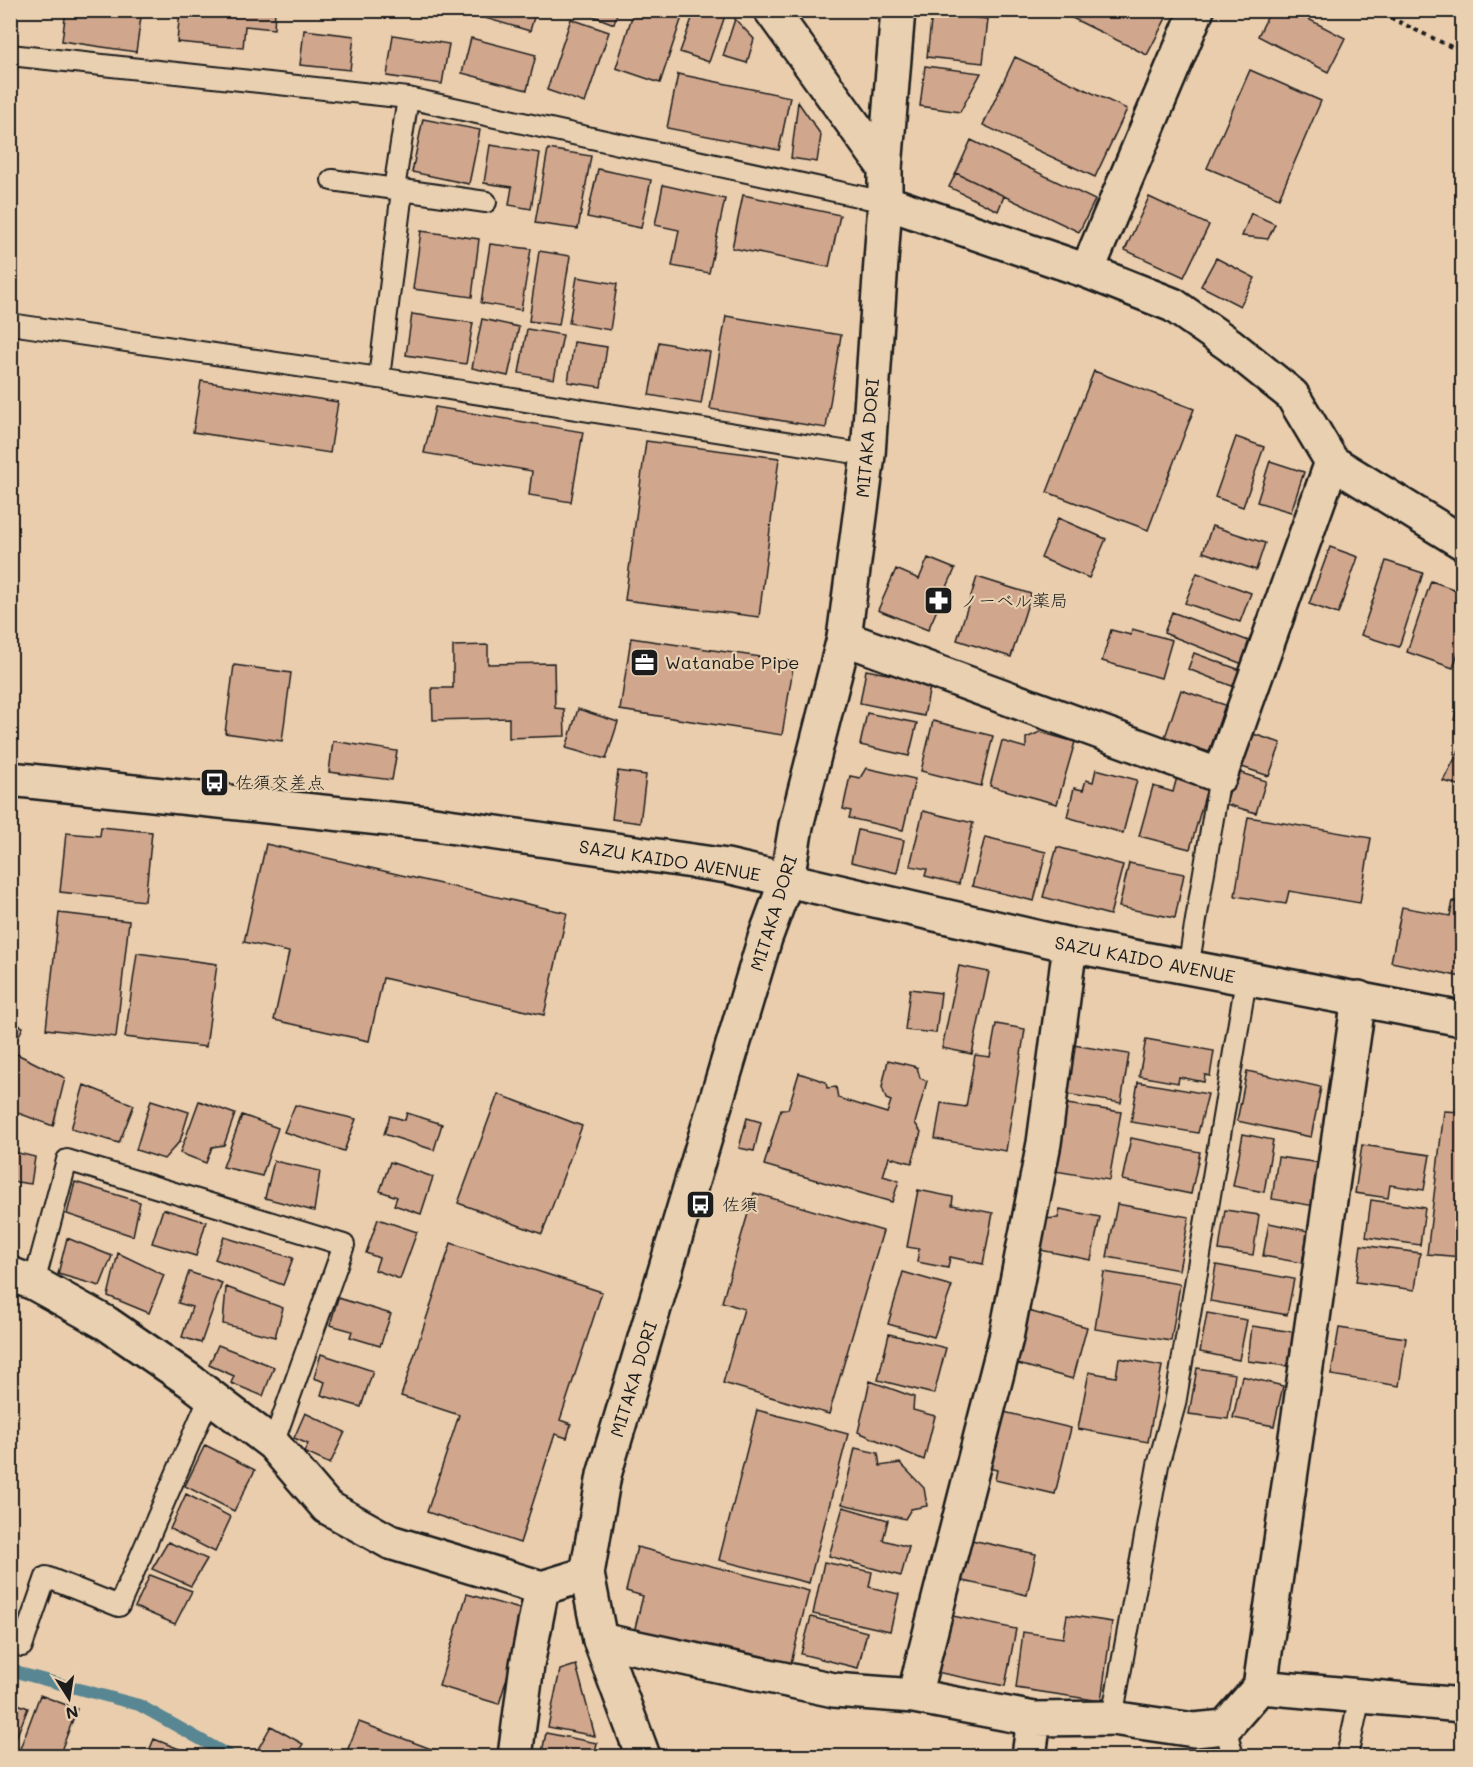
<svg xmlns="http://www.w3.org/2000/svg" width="1473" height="1767" font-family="Mali,'Klee One',sans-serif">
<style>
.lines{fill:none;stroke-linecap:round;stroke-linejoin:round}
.stream{stroke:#588692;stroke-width:12}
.building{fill:#d0a68d;stroke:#1c1c1c;stroke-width:1.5}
.lane-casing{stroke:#1c1c1c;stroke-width:24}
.street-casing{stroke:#1c1c1c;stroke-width:38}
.secondary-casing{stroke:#1c1c1c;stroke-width:38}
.path{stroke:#1c1c1c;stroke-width:4;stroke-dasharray:4.5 4.5;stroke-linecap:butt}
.lane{stroke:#e8d0b0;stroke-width:20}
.street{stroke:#e8d0b0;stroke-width:33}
.secondary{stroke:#e8d0b0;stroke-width:33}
.labels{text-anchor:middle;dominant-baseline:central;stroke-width:4.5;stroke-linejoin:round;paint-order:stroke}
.street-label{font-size:18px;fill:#1c1c1c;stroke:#e8d0b0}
.poi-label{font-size:18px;fill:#1c1c1c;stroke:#e8d0b0;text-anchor:start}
</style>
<rect width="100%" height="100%" fill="#eacdad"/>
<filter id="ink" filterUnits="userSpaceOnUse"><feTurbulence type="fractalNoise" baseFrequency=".0167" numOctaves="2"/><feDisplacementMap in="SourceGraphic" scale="12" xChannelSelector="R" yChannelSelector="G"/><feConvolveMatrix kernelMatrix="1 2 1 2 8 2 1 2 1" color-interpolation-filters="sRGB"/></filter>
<g filter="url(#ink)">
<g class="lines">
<!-- stream -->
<path class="stream" d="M10,1667L23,1674L139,1705L230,1756"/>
</g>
<!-- building -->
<path class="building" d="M66,10H142L136,52L62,41Z
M180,10H275L274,29L245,26L243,48L177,42Z
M469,10H536L530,31L468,13Z
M578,10H618L614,24Z
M634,10L684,11L660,83L616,68Z
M695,10H727L709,62L680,52Z
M1056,10H1150L1166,18L1147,55Z
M1271,10H1291L1345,38L1328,72L1258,36Z
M932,13L988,19L983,63L927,57Z
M571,19L609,32L585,103L547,90Z
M735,19L754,39L747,63L723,56Z
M304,30L354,36L350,70L300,65Z
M393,35L449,44L442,84L387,76Z
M471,38L536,55L527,90L462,73Z
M1015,57L1127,109L1095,177L983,125Z
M925,66L981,73L960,112L920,106Z
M1250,70L1321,101L1279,198L1207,168Z
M678,74L790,97L779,150L667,128Z
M798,102L821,135L817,162L791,158Z
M423,119L480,130L469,184L412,172Z
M971,140L1095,200L1079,232L956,173Z
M490,145L540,153L531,209L509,205L512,187L484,183Z
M548,149L591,156L578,229L535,223Z
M598,169L651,180L641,228L587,217Z
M956,173L1004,196L998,211L949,187Z
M663,185L725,199L709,273L672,266L679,230L655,225Z
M743,195L840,215L829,267L732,248Z
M1149,197L1209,225L1184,277L1125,250Z
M1251,213L1275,224L1268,239L1242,236Z
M421,231L479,239L472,297L413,289Z
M490,244L531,249L521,310L481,303Z
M539,251L570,256L559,325L529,321Z
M1216,258L1255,278L1240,306L1201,286Z
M577,277L617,284L610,330L569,323Z
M412,314L473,323L466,364L406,355Z
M726,316L841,335L826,428L710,409Z
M482,319L519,327L508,376L472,368Z
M527,329L563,335L554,379L519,373Z
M574,342L607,347L601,387L568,382Z
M659,342L710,352L701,404L649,395Z
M1094,371L1194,409L1148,530L1047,492Z
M201,381L338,402L330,453L193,432Z
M435,407L583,432L571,502L529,495L532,471L424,453Z
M1236,437L1264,447L1243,507L1215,497Z
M646,441L779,458L759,617L625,600Z
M1270,461L1304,472L1291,512L1257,502Z
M1058,518L1106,539L1089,578L1041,558Z
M1212,526L1265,543L1256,570L1203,552Z
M1330,547L1358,557L1338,614L1309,604Z
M928,558L955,569L928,630L878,610L896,569L919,579Z
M1386,561L1423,573L1399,647L1361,635Z
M1197,573L1251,593L1240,622L1185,603Z
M977,577L1031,594L1011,657L957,640Z
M1431,581L1462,592V641L1453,668L1407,652Z
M1172,612L1254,643L1245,665L1164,633Z
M1132,629L1172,640L1161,678L1102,661L1111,630L1131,635Z
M631,638L794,662L782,735L620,710Z
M488,645V664L554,663L555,708L564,709L565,736L509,738V718L433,720L432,688H453V646Z
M1194,653L1243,671L1237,688L1188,669Z
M234,665L291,673L282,741L225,733Z
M866,670L931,682L924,716L860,703Z
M1462,687V722L1454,720Z
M1181,690L1225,705L1209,752L1165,737Z
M578,709L618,722L606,759L566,748Z
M867,713L917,723L909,756L860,745Z
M933,721L993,736L981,786L921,771Z
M1040,732L1075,742L1057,804L990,786L1002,741L1026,748V738Z
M1247,732L1281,743L1269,776L1236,765Z
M333,741L397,751L392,780L329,772Z
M1462,745V786L1443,781Z
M866,768L915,779L903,830L849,818L851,811L843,809L850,776L860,778Z
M1096,769L1137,780L1123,833L1067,817L1074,788L1083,790L1086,780L1093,782Z
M618,771L646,775L640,823L612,819Z
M1235,771L1266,781L1256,813L1226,804Z
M1177,777L1208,785L1190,849L1139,836L1153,786L1173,792Z
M923,811L973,823L959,884L925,876L927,869L910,866Z
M1248,817L1371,838L1360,903L1289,891L1286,904L1235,896Z
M101,827L152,832L145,901L60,892L66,833L100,836Z
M858,830L904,840L897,873L851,862Z
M985,837L1046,852L1034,901L972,886Z
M266,844L567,913L544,1015L383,978L369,1041L274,1020L289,952L244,942Z
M1057,847L1123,865L1110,915L1043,897Z
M1129,863L1184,874L1175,918L1119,907Z
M1453,901L1462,903V977L1391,962L1402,907L1450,916Z
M59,913L129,921L116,1037L46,1029Z
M137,953L217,964L206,1047L125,1037Z
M959,966L989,972L972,1054L942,1048Z
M910,989L941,993L936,1033L905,1030Z
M10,991L15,992L11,1021L23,1027L13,1048L10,1047Z
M996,1024L1025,1029L1006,1151L935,1139L941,1103L966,1107L975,1055L990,1057Z
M1146,1039L1214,1051L1210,1076L1205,1075L1204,1082L1179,1077L1178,1083L1139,1076Z
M1067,1044L1129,1054L1121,1103L1059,1093Z
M15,1053L65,1078L53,1126L10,1110V1067Z
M888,1060L917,1067L920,1078L927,1081L915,1123L921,1132L912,1163L889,1157L883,1176L899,1181L892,1202L764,1165L781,1109H788L799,1073L826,1082L827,1088L836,1087L838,1098L887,1113L891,1101L886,1099L882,1087Z
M1247,1071L1321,1087L1311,1137L1237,1121Z
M1138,1082L1208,1094L1198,1133L1131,1122Z
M84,1085L134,1105L119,1143L71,1129Z
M498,1094L582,1126L542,1234L458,1203Z
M151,1100L189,1112L180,1141L164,1159L136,1150Z
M199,1101L235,1114L224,1145L212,1147L206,1163L180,1153Z
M1060,1103L1121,1112L1109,1180L1049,1170Z
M295,1105L356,1119L344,1151L284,1132Z
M1444,1111L1462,1112V1257L1427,1254Z
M407,1113L442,1124L434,1150L384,1134L390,1116L405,1120Z
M242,1115L278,1128L262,1176L223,1167Z
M747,1118L761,1122L754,1151L739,1148Z
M1243,1134L1273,1140L1264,1192L1233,1186Z
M1131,1138L1200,1152L1191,1194L1122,1180Z
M1362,1145L1430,1155L1424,1190L1390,1185L1388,1198L1355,1193Z
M10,1151L35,1157L31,1184L10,1181Z
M1278,1157L1321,1163L1315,1206L1272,1199Z
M274,1161L320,1171L314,1211L265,1198Z
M390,1162L433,1177L421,1214L394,1205L397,1197L380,1191Z
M75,1182L140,1202L133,1236L67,1214Z
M918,1190L953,1197L952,1205L993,1213L983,1264L950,1257L948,1268L917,1262L919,1249L907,1247Z
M754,1193L883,1231L829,1414L723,1383L744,1309L722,1302Z
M1371,1200L1425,1208L1420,1245L1366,1237Z
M1117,1204L1189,1217L1179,1270L1107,1257Z
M163,1209L206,1222L196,1256L152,1243Z
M1060,1209L1100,1217L1091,1260L1035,1249L1041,1219L1058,1218Z
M1225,1210L1259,1215L1253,1255L1219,1250Z
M378,1219L417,1232L400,1279L375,1270L379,1258L366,1253Z
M1269,1223L1308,1231L1302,1263L1263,1256Z
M224,1237L293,1258L283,1285L215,1259Z
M67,1238L112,1256L100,1286L58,1274Z
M451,1243L602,1292L560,1420L571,1424L567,1438L555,1434L520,1543L427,1512L459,1415L401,1396Z
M1361,1245L1420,1253L1415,1290L1356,1282Z
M118,1253L164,1275L149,1313L108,1296Z
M1216,1265L1294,1279L1287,1315L1210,1301Z
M189,1272L222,1283L201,1343L182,1337L192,1307L178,1303Z
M903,1272L952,1286L934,1337L888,1324Z
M1104,1272L1180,1284L1171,1341L1095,1329Z
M226,1287L283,1308L275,1337L223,1324Z
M338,1298L391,1314L380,1346L350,1337L352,1331L330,1325Z
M1021,1309L1087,1327L1073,1379L1007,1361Z
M1207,1313L1247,1320L1239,1360L1200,1352Z
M1252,1326L1293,1332L1288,1366L1248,1361Z
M1339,1328L1406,1338L1399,1386L1331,1375Z
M889,1334L946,1348L934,1394L878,1380Z
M218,1345L274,1367L263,1396L231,1383L234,1376L209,1365Z
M321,1354L373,1371L361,1407L321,1395L325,1382L314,1378Z
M1119,1358L1162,1366L1148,1442L1078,1429L1089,1372L1116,1377Z
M1197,1368L1235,1374L1228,1419L1189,1414Z
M1242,1376L1283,1386L1274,1426L1233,1418Z
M870,1381L914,1397L913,1410L935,1416L924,1460L858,1432Z
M991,1409L1071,1428L1055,1494L995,1480L997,1470L977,1465Z
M757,1410L848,1434L809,1583L719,1560Z
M305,1413L345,1432L330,1464L304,1452L308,1444L294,1438Z
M205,1445L255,1470L234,1511L185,1486Z
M855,1448L878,1453L880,1466L900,1463L924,1488L927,1506L911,1509L905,1519L842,1504Z
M186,1494L231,1517L215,1552L170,1529Z
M843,1507L888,1520L883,1540L909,1547L901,1576L829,1556Z
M967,1539L1036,1554L1027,1595L958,1580Z
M168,1542L207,1559L191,1586L152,1569Z
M637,1547L809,1591L788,1675L633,1636L643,1596L626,1591Z
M824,1562L872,1572L869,1587L899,1594L890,1631L813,1614Z
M150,1575L192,1591L175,1624L135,1607Z
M467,1594L527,1611L499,1704L439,1686Z
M948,1615L1016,1629L1005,1686L936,1672Z
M1067,1615L1112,1622L1101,1701L1016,1688L1023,1632L1063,1638Z
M811,1617L867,1632L858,1668L801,1654Z
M576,1665L595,1736L548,1727L560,1670Z
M40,1695L77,1709L59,1756L18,1754Z
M10,1701L28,1708L12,1748L10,1747Z
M359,1722L450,1756H345Z
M271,1726L303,1744L295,1756H254Z
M546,1733L597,1743L594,1756H551L542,1752Z
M154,1739L197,1756H147Z"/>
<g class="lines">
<defs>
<path id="lane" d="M10,55L408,98L885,202
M332,180L486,202
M394,189L408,98
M10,324L379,378L868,455
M379,378L402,191
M1188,968L1220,776
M34,1283L67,1160L344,1245L273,1444
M22,1646L46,1577L119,1606L210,1396
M1112,1718L1158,1465L1175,1404L1246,980
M1225,1727L1233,1756
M1347,1756L1360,1697"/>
<path id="street" d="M771,10L885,168
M885,202L1087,271L1173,305L1230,345L1292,395L1332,462L1462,542
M1087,271L1197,10
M844,638L1220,776L1332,462
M10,1274L34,1283L106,1323L189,1380L273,1444L327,1507L390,1542L542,1588L587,1574
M600,1640L834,1690L914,1696L1034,1719L1112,1718L1194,1730L1225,1727L1260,1687L1462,1705
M1260,1687L1359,998
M914,1696L1006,1338L1044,1143L1070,945
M515,1756L527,1665L542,1588
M1029,1756L1034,1719"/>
<path id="secondary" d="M10,779L427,823L727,866L1070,945L1462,1019
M643,1756L600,1640L587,1574L604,1475L765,938L787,879L796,826L844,638L868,455L885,202V168L898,10"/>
</defs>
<!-- lane casing -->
<use href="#lane" class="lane-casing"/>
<!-- street casing -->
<use href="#street" class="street-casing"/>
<!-- secondary casing -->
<use href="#secondary" class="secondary-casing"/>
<!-- path -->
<path class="path" d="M1374,10L1462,52"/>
<!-- lane -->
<use href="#lane" class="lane"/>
<!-- street -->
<use href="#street" class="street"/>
<!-- secondary -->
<use href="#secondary" class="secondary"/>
</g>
</g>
<!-- icons -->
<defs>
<symbol id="pharmacy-square" viewBox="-11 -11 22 22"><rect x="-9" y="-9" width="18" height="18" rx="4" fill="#1c1c1c" stroke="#e8d0b0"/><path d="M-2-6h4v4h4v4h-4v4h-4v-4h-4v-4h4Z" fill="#fff"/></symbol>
<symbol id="office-square" viewBox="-11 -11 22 22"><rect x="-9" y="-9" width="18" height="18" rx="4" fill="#1c1c1c" stroke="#e8d0b0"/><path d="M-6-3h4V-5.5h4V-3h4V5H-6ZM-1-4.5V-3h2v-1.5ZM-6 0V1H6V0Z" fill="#fff"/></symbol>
<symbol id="bus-square" viewBox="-11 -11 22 22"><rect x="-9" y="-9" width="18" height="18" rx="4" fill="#1c1c1c" stroke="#e8d0b0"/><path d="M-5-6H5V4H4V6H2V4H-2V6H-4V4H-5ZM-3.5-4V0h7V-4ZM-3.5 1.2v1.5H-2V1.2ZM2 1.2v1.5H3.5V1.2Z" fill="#fff"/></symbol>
</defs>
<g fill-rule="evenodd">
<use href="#pharmacy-square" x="922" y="584" width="33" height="33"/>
<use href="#office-square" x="628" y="646" width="33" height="33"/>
<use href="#bus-square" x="198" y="766" width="33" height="33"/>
<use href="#bus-square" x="684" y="1188" width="33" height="33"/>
</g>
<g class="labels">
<!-- street labels -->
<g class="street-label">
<text transform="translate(867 438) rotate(-85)">MITAKA DORI</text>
<text transform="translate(670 860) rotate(9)">SAZU KAIDO AVENUE</text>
<text transform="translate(773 913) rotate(-73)">MITAKA DORI</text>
<text transform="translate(1145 959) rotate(11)">SAZU KAIDO AVENUE</text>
<text transform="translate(633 1379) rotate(-73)">MITAKA DORI</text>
</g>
<!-- poi labels -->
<g class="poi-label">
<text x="960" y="600">ノーベル薬局</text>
<text x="665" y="662">Watanabe Pipe</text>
<text x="235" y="782">佐須交差点</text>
<text x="722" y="1204">佐須</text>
</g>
</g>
<!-- margin -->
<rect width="1473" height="1767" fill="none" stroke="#e8d0b0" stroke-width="36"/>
<rect x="18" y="18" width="1437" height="1731" fill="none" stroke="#1c1c1c" stroke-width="2" filter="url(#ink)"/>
<!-- north arrow -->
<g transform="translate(69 1698) rotate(168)" stroke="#e8d0b0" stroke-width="4.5" paint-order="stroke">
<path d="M0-4.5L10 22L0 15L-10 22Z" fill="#1c1c1c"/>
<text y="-9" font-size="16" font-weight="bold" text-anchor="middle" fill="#1c1c1c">N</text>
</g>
</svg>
